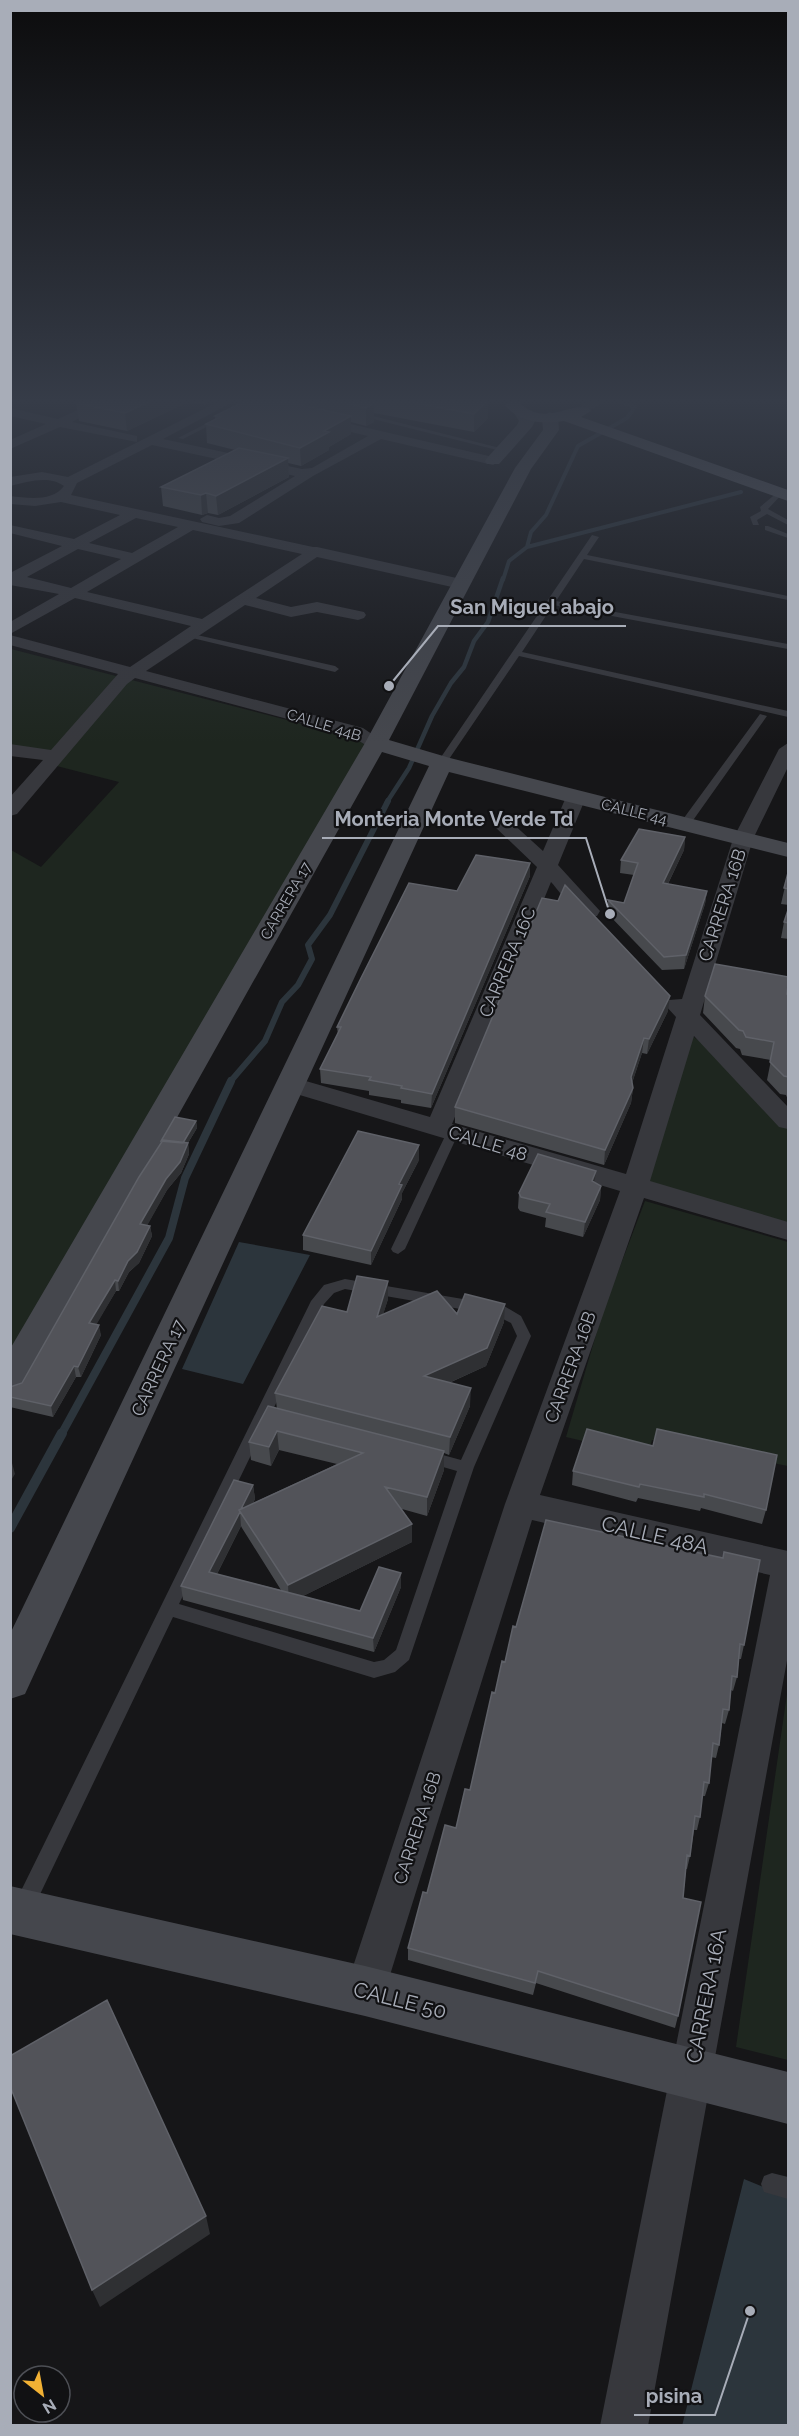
<svg xmlns="http://www.w3.org/2000/svg" width="799" height="2436" font-family="Raleway,sans-serif">
<style>
.green{fill:#1e261f}
.water{fill:#2c353c}
.lines{fill:none;stroke-linecap:round;stroke-linejoin:round}
.stream-far4{stroke:#2c353c;stroke-width:4}
.stream-far3{stroke:#2c353c;stroke-width:4.5}
.stream-far2{stroke:#2c353c;stroke-width:6}
.stream-far1{stroke:#2c353c;stroke-width:8}
.stream{stroke:#2c353c;stroke-width:10}
.lane{fill:#37383d;fill-rule:evenodd}
.street{fill:#37383d;fill-rule:evenodd}
.secondary{fill:#45474d;fill-rule:evenodd}
.primary{fill:#53555c;fill-rule:evenodd}
.wall{fill:#47494d;fill-rule:evenodd}
.shaded-wall{fill:#2f3033}
.building{fill:#525359;stroke:#5f6168;stroke-width:1.5}
.labels{text-anchor:middle;dominant-baseline:central;stroke-width:4.5;stroke-linejoin:round;paint-order:stroke}
.far-street-label{font-size:15px;fill:#a8adb8;stroke:#111113}
.street-label{font-size:18px;fill:#a8adb8;stroke:#111113}
.near-street-label{font-size:21px;fill:#a8adb8;stroke:#111113}
.leader{fill:none;stroke:#a8adb8;stroke-width:2}
.callout-dot{fill:#a8adb8;stroke:#111113;stroke-width:2}
.callout-label{font-size:20px;text-anchor:middle;font-weight:bold;fill:#a8adb8;stroke:#111113;stroke-width:4.5;stroke-linejoin:round;paint-order:stroke}
</style>
<rect width="100%" height="100%" fill="#161618"/>
<!-- green -->
<path class="green" d="M11,649L376,743L11,1354V850L41,867L119,782L49,764L28,752L11,750Z
M686,1032C706,1043 785,1110 788,1131C793,1153 788,1199 788,1224L643,1180Z
M645,1201L788,1242V1466L652,1440L647,1456L566,1437L603,1311Z
M788,1687V2060L736,2047Z"/>
<!-- water -->
<path class="water" d="M239,1242L310,1255L243,1384L182,1369Z
M744,2179L788,2197V2425L682,2426Z"/>
<g class="lines">
<!-- stream-far4 -->
<path class="stream-far4" d="M527,547L531,532L546,515L578,446L627,418L635,407L621,402
M503,580L509,561L527,547L741,492"/>
<!-- stream-far3 -->
<path class="stream-far3" d="M387,802L409,768L432,716L451,683L464,667L474,641L488,622L503,578"/>
<!-- stream-far2 -->
<path class="stream-far2" d="M230,1082L265,1041L282,1002L298,985L312,959L308,945L330,915L388,801"/>
<!-- stream-far1 -->
<path class="stream-far1" d="M61,1435L169,1238L185,1178L231,1081"/>
<!-- stream -->
<path class="stream" d="M10,1528L62,1433"/>
<!-- lane -->
<path class="lane" d="M367,402H374L357,412L508,450L505,452L349,413Z
M219,417L224,418L183,439L178,438Z
M778,492L783,493L768,509L788,520V525L767,514L757,520L759,525H753L750,517L761,511L760,507Z
M768,526L788,534V538L765,530V526Z
M592,535L599,537L587,555L788,596V600L584,559L556,601L788,644V649L553,605L522,652L788,711V717L519,656L445,765H439L437,763Z
M188,633L335,666L339,669L335,672L188,637Z
M760,714L767,716L689,826H681V822Z
M453,1128L459,1132L405,1249L398,1254L393,1252L391,1249L447,1132Z
M345,1279L504,1306L521,1316L531,1336L474,1467L409,1660L395,1672L374,1678L173,1617L31,1913L24,1916L17,1913L14,1906L17,1899L311,1301L324,1285ZM345,1289L495,1315L511,1323L517,1336L461,1460L428,1451L422,1453L420,1457L422,1461L457,1471L396,1650L384,1660L374,1662L179,1604L324,1304L334,1293Z
M772,2173L788,2177V2199L764,2192L761,2184L764,2176Z"/>
<!-- street -->
<path class="street" d="M95,402H111L72,422L137,436V442L60,427L10,449V440L46,424L10,416V408L58,419Z
M218,402H233L163,439L302,469L312,468L368,436L312,423V417L316,416L493,457L500,461L493,465L381,439L313,476L239,523L219,526L202,522L200,519L207,515L219,518L230,516L295,476L152,445L77,483L71,495L313,547H317L461,579L469,584L461,589L317,557L256,598L291,607L317,602L364,612L366,615L364,618L358,620L317,612L291,617L245,605L146,671L363,728L385,743L383,747H369L351,736L135,678L127,684L17,814L10,816V797L43,760L10,756V744L51,750L118,674L10,645V635L130,667L191,626L75,598L10,634V622L59,594L10,585V573L62,546L10,533V525L74,539L120,515L61,502L35,506L10,504V496C28,498 52,502 64,486C48,475 28,482 10,486V477L42,472L68,477ZM136,518L178,527L132,553L89,543ZM193,530L302,554L202,619L87,592ZM78,549L121,559L71,588L27,577Z
M588,402H605L590,410H582V404Z
M788,743V767L753,839L700,1015L788,1107V1129L779,1127L694,1036L650,1181L788,1222V1240L644,1198L540,1495L788,1551V1655L648,2426H600L770,1575L532,1520L385,1991L379,2005L365,2011L351,2005L345,1991L505,1504L620,1191L283,1090L280,1085L283,1080L292,1077L430,1117L537,867L494,826L497,822H511L543,851L566,797L576,791L583,793L586,797L558,865L600,911L597,916C577,920 563,895 551,882L452,1124L626,1174L676,1017L665,1005L669,1000L682,999L733,839L779,749Z"/>
<!-- secondary -->
<path class="secondary" d="M522,408L527,410L535,421L532,427L499,464H487L485,461L487,458L517,425L519,421L514,413Z
M550,412L558,417L559,430L531,469L389,740L450,758L788,843V857L449,772L25,1694L10,1699V1634L429,766L382,752L23,1392L10,1396V1349L365,743L515,468L543,430L542,417Z
M10,1886L365,1966L788,2072V2124L365,2016L10,1934Z"/>
<!-- primary -->
<path class="primary" d="M508,402H522L521,404C545,426 568,403 588,408L591,411L581,417L788,490V501L564,421C543,424 519,423 505,405Z"/>
</g>
<!-- wall -->
<path class="wall" d="M79,402H206V405L188,402L127,431L79,421L76,403Z
M243,402H488V418L474,432L374,413V422L366,426L351,422V434L329,447V450L301,466L288,463L289,477L218,515L208,513L202,515L163,506L161,487L235,450L207,443L206,424L215,420V416Z
M685,837L684,850L668,884L707,891L705,904L684,969L662,970L607,913L608,900L624,903L634,875L620,873L621,860Z
M530,863V876L431,1108L401,1103V1100L369,1095V1091L321,1083L320,1069L338,1035L337,1027L457,891Z
M789,869V905L781,904Z
M789,907V939L781,938L784,922Z
M789,994V1102L786,1095L780,1094L767,1080L771,1060L742,1055L740,1049L736,1048L703,1013L705,996Z
M668,1011L647,1054L642,1053L632,1083L633,1088L631,1103L604,1165L455,1123V1107Z
M196,1121L197,1128L188,1143L189,1154L181,1173L167,1190L147,1225L150,1226L152,1236L139,1263L129,1272L119,1291H116L96,1324L101,1335L81,1377H76L53,1417L10,1407V1387L22,1383L162,1143L161,1141Z
M419,1160L402,1193V1199L371,1265L303,1250V1235Z
M595,1183L601,1186L600,1200L583,1237L545,1227L546,1218L520,1211L518,1208L519,1193Z
M388,1299L383,1314H457L504,1322L486,1366L449,1383L470,1406L449,1455L444,1453V1470L427,1516L402,1509L412,1524V1542L303,1596L360,1611L401,1573V1587L374,1652L183,1600L181,1586L253,1485L255,1499L253,1503L337,1464L279,1450L271,1466L251,1460L249,1442L277,1409L275,1393L347,1312ZM241,1526L242,1528L281,1590L217,1574Z
M587,1429L766,1510L762,1524L701,1508L700,1511L638,1498L636,1502L572,1485L573,1471Z
M546,1520L744,1645L741,1659H739L737,1677L733,1691L731,1690L729,1710L725,1724L722,1723L719,1745L716,1758L711,1757L709,1783L705,1796H702L700,1817L697,1830H694L690,1856L687,1869H686L683,1898L678,2016L675,2028L536,1983L533,1995L408,1960V1948L427,1893L456,1828L470,1790L495,1693L516,1627Z"/>
<!-- shaded-wall -->
<path class="shaded-wall" d="M149,402H188L127,431L125,413Z
M486,402H488V418L474,432V414Z
M374,403V422L366,426V408Z
M351,416V434L329,447V450L301,466L300,448L324,431Z
M288,458L289,477L218,515L216,496Z
M206,493L208,513L202,515L201,495Z
M685,837L684,850L662,896L663,883Z
M530,863V876L431,1108L432,1094Z
M707,891L705,904L684,969L686,955Z
M670,996L668,1011L647,1054L649,1039Z
M644,1038L642,1053L629,1092L631,1077Z
M633,1088L631,1103L604,1165L605,1150Z
M196,1121L197,1128L183,1151L182,1144Z
M188,1143L189,1154L181,1173L167,1190L142,1235L140,1224L166,1179Z
M419,1145V1160L402,1193V1199L371,1265V1251L399,1184Z
M596,1171L594,1186L592,1181Z
M601,1186L600,1200L583,1237L585,1222Z
M150,1226L152,1236L139,1263L129,1272L119,1291L118,1281L128,1261Z
M115,1280L116,1291L91,1334L89,1323Z
M388,1281V1299L377,1334V1317Z
M505,1304L504,1322L486,1366L424,1394V1376Z
M99,1325L101,1335L81,1377L78,1367Z
M74,1366L76,1377L53,1417L51,1406Z
M471,1388L470,1406L449,1455L450,1437Z
M277,1431L279,1450L271,1466L269,1447Z
M444,1451V1470L427,1516V1497Z
M12,1463L15,1474L10,1482V1466Z
M253,1485L255,1499L245,1518L240,1511Z
M240,1512L241,1526L211,1586L209,1572Z
M412,1524V1542L289,1603L288,1585Z
M401,1573V1587L374,1652L373,1638Z
M206,2216L210,2234L100,2307L92,2290Z"/>
<!-- building -->
<path class="building" d="M79,402H149L125,413L76,403Z
M243,402H287L351,416L324,431L329,432L300,448L206,424L220,417L215,416Z
M341,402H369L374,403L366,408Z
M409,402H486L474,414Z
M239,448L288,458L216,496L206,493L201,495L161,487Z
M639,829L685,837L663,883L707,891L686,955L664,957L608,900L624,903L638,863L621,860Z
M476,855L530,863L432,1094L401,1088L402,1086L369,1080L371,1077L320,1069L341,1027H337L360,980L409,883L457,891Z
M789,869V889L784,888Z
M565,885L670,996L649,1039L644,1038L631,1077L633,1088L605,1150L455,1107L542,898L558,901Z
M789,907V923L784,922Z
M715,964L789,977L787,994H789V1077L784,1076L770,1062L774,1042L746,1037L743,1031L739,1030L705,996Z
M175,1117L196,1121L183,1143L161,1141Z
M358,1131L419,1145L399,1184L402,1185L371,1251L303,1235Z
M163,1140L188,1143L180,1162L166,1179L140,1224L150,1226L137,1252L128,1261L118,1281L115,1280L89,1323L99,1325L78,1367L74,1366L51,1406L10,1397V1387L22,1383L139,1177Z
M538,1154L596,1171L592,1181L601,1186L585,1222L546,1212L550,1204L521,1197L519,1193Z
M357,1276L388,1281L377,1317L437,1291L457,1314L465,1294L505,1304L487,1348L424,1376L471,1388L450,1437L275,1393L322,1306L347,1312Z
M268,1406L444,1451L427,1497L385,1487L412,1524L288,1585L239,1510L363,1453L277,1431L269,1447L249,1442Z
M587,1429L653,1446L657,1429L777,1455L766,1510L704,1494V1497L640,1484L639,1487L573,1471Z
M234,1480L253,1485L241,1509L239,1510L240,1512L209,1572L360,1611L379,1567L401,1573L373,1638L181,1586Z
M546,1520L723,1558L724,1552L760,1560L744,1645L740,1644L737,1677L732,1676L729,1710L723,1709L719,1745L713,1743L709,1783L704,1782L700,1817L695,1816L690,1856L687,1855L683,1898L701,1902L678,2016L538,1971L535,1983L408,1948L423,1892L427,1893L445,1825L456,1828L465,1789L470,1790L492,1692L495,1693L502,1661L505,1662L513,1626L516,1627Z
M107,2000L206,2216L92,2290L10,2086V2056Z"/>
<!-- sky -->
<linearGradient id="sky" x2="0" y2="1"><stop stop-color="#0c0c0d"/><stop offset="0.54" stop-color="#363c48"/><stop offset="1" stop-color="#363c48" stop-opacity="0"/></linearGradient>
<rect width="799" height="743" fill="url(#sky)"/>
<g class="labels">
<!-- far-street labels -->
<g class="far-street-label">
<text transform="translate(324 725) rotate(17)">CALLE 44B</text>
<text transform="translate(634 812) rotate(14)">CALLE 44</text>
<text transform="translate(286 901) rotate(-60)">CARRERA 17</text>
</g>
<!-- street labels -->
<g class="street-label">
<text transform="translate(722 905) rotate(-72)">CARRERA 16B</text>
<text transform="translate(507 962) rotate(-67)">CARRERA 16C</text>
<text transform="translate(488 1143) rotate(17)">CALLE 48</text>
<text transform="translate(570 1367) rotate(-70)">CARRERA 16B</text>
<text transform="translate(158 1368) rotate(-65)">CARRERA 17</text>
<text transform="translate(417 1828) rotate(-72)">CARRERA 16B</text>
</g>
<!-- near-street labels -->
<g class="near-street-label">
<text transform="translate(655 1535) rotate(13)">CALLE 48A</text>
<text transform="translate(706 1996) rotate(-79)">CARRERA 16A</text>
<text transform="translate(400 2000) rotate(14)">CALLE 50</text>
</g>
</g>
<!-- callouts -->
<path class="leader" d="M389 686L438 626H626M610 914L586 838H322M750 2311L715 2415H634"/>
<g class="callout-dot">
<circle cx="389" cy="686" r="6"/>
<circle cx="610" cy="914" r="6"/>
<circle cx="750" cy="2311" r="6"/>
</g>
<g class="callout-label">
<text x="532" y="614">San Miguel abajo</text>
<text x="454" y="826">Monteria Monte Verde Td</text>
<text x="674" y="2403">pisina</text>
</g>
<!-- border -->
<rect width="799" height="2436" fill="none" stroke="#a8adb8" stroke-width="24"/>
<!-- north arrow -->
<g transform="translate(42 2394) rotate(149)"><circle r="28" fill="#111113" stroke="#4d4f55" stroke-width="1.5"/>
<path d="M0-4.5L10 22L0 15L-10 22Z" fill="#f2b134"/>
<text y="-9" font-size="16" font-weight="bold" text-anchor="middle" fill="#a8adb8">N</text>
</g>
</svg>
